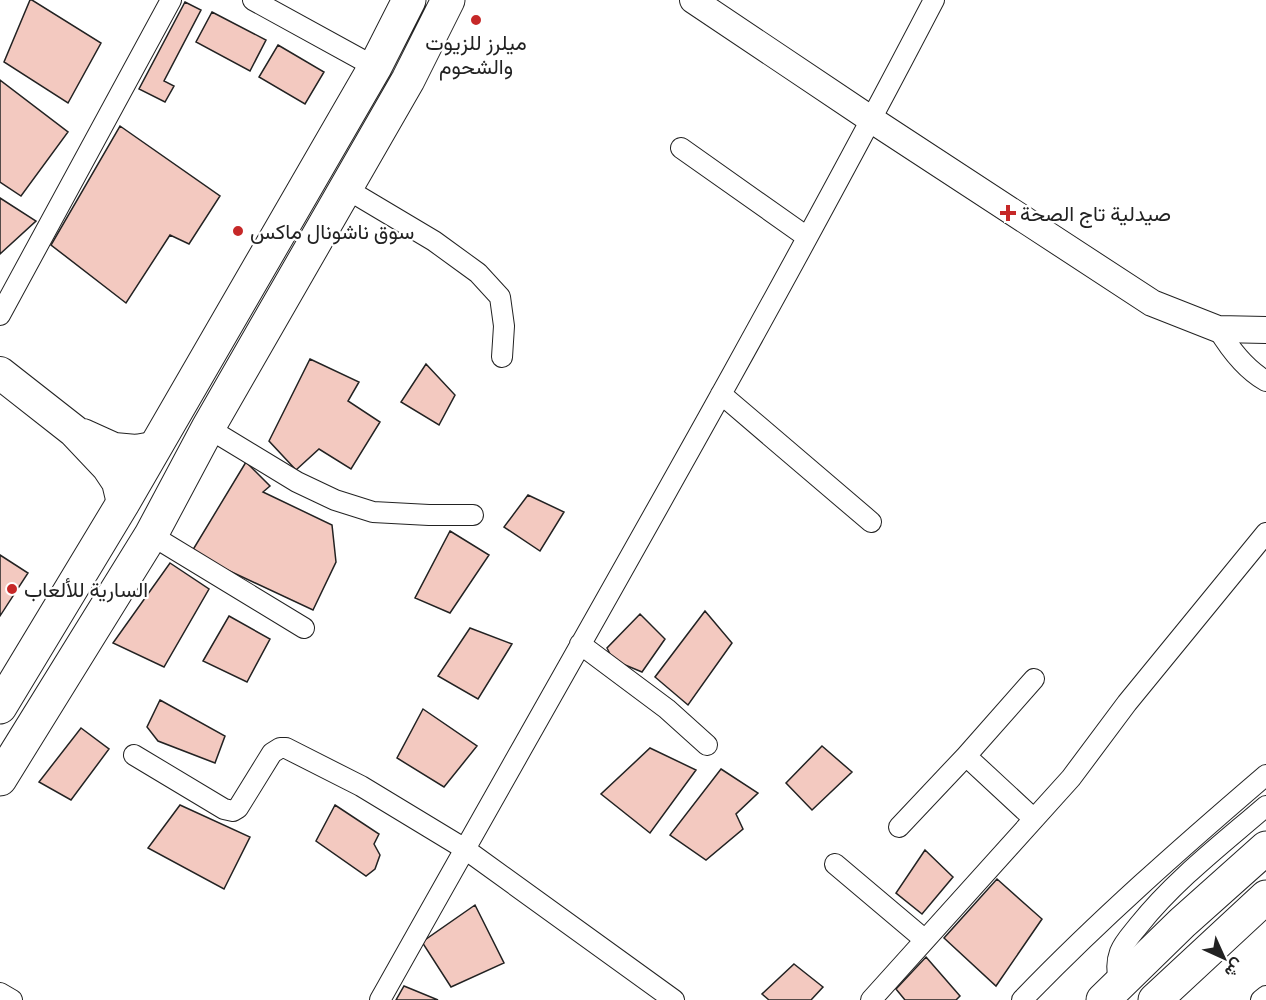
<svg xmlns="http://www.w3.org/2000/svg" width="1266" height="1000" font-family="'Archivo Narrow',Vazirmatn,sans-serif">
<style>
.building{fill:#f3c9c0;stroke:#222;stroke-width:1.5}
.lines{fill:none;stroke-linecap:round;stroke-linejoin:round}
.minor-casing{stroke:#222;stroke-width:22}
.tertiary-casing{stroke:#222;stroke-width:28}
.primary-casing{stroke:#222;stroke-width:34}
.trunk-casing{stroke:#222;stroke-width:35}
.minor{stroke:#fff;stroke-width:20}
.tertiary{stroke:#fff;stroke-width:26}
.primary{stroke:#fff;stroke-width:32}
.trunk{stroke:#fff;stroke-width:33}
.poi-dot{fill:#c62828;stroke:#fff;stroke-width:2}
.labels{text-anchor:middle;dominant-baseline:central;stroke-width:4.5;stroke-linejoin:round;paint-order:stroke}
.poi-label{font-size:21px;fill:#222;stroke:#fff;text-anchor:start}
</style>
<rect width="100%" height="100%" fill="#fff"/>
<!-- building -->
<path class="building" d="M30,0H32L101,43L68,103L4,62Z
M185,2L201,10L164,81L174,86L165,102L139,89Z
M212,12L266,40L250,71L196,42Z
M278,45L324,72L305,104L259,77Z
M0,80L68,132L21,196L0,182Z
M120,126L220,196L189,244L170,235L126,303L51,245Z
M0,198L36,221L0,254Z
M310,359L359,382L348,401L380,422L351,469L319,449L296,470L269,441Z
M426,364L455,395L439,425L401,402Z
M246,462L270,486L263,492L332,525L336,562L313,610L191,553Z
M528,495L564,512L540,551L504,527Z
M450,531L489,555L450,613L415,598Z
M0,555L28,573L0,616Z
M170,563L209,589L164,667L113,643Z
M705,611L732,643L688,705L655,677Z
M640,614L665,639L642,672L613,660L607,648Z
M229,616L270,639L247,682L203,661Z
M470,628L512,644L478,699L438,676Z
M160,700L225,736L215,763L158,741L147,727Z
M423,709L477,746L444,787L397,758Z
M81,728L109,749L71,800L39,782Z
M822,746L852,772L812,810L786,783Z
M650,748L696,770L650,833L601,794Z
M721,769L758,793L736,814L743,829L706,860L670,835Z
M180,805L250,837L224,889L148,848Z
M335,805L379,834L374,844L380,855L375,869L366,876L316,841Z
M925,850L953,877L922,914L896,893Z
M997,879L1042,919L996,986L944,938Z
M475,905L504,963L451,987L422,942Z
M926,957L960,996L956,1000H905L896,989Z
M794,964L823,987L811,1000H769L762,994Z
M404,986L438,1000H396Z"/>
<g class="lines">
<defs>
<path id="minor" d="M253,0L375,67
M681,148L807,237
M345,188L434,241L478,273L500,297L504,326L502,357
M0,315L171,0
M1218,329C1230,349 1245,369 1266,381
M721,394L871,522
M208,428L297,482L335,500L373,512L429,515H473
M151,535L304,628
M580,644L667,709L707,745
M134,755L224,809L233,811L238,808L272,753L280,748H286L361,786L465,849L674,1000
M966,756L1034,679
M899,827L966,756L1034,819
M835,864L925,940
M1121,983C1116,972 1116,963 1120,952C1124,942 1132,934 1139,925C1175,880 1222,844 1266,806
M0,993L12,1000
M380,1000C566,668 758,338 934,0
M871,1000L1071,778L1127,703L1266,533
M1022,1000C1099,920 1182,847 1266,775
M1261,1000L1266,996"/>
<path id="tertiary" d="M693,0L872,120L1152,303L1218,329L1266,330"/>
<path id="primary" d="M0,373L74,431L108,467L118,482L123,503
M83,435L114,449L136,451L153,448"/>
<path id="trunk" d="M0,707L123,503L375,67L409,0
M0,779L151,535L208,428L408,80L448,0
M1103,1000L1182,923L1266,848
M1155,1000L1266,897"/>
</defs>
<!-- minor casing -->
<use href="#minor" class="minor-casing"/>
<!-- tertiary casing -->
<use href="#tertiary" class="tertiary-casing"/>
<!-- primary casing -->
<use href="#primary" class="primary-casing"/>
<!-- trunk casing -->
<use href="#trunk" class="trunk-casing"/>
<!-- minor -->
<use href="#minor" class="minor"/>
<!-- tertiary -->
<use href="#tertiary" class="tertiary"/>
<!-- primary -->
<use href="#primary" class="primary"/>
<!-- trunk -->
<use href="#trunk" class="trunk"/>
</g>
<!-- markers -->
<g class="poi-dot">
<circle cx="476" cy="20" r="6"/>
<path d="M1005 204h6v6h6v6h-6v6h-6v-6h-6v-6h6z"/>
<circle cx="238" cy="231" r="6"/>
<circle cx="12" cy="589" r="6"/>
</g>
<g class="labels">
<!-- poi labels -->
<g class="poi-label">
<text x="476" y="42" text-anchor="middle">ميلرز للزيوت<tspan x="476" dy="24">والشحوم</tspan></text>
<text x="1020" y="213">صيدلية تاج الصحة</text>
<text x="250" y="231">سوق ناشونال ماكس</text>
<text x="24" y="589">السارية للألعاب</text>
</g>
</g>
<!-- north arrow -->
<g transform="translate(1224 958) rotate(135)" stroke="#ffffff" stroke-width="4.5" paint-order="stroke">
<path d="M0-4.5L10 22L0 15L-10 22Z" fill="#222222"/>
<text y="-9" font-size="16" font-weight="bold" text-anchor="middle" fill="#222222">ش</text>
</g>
</svg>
